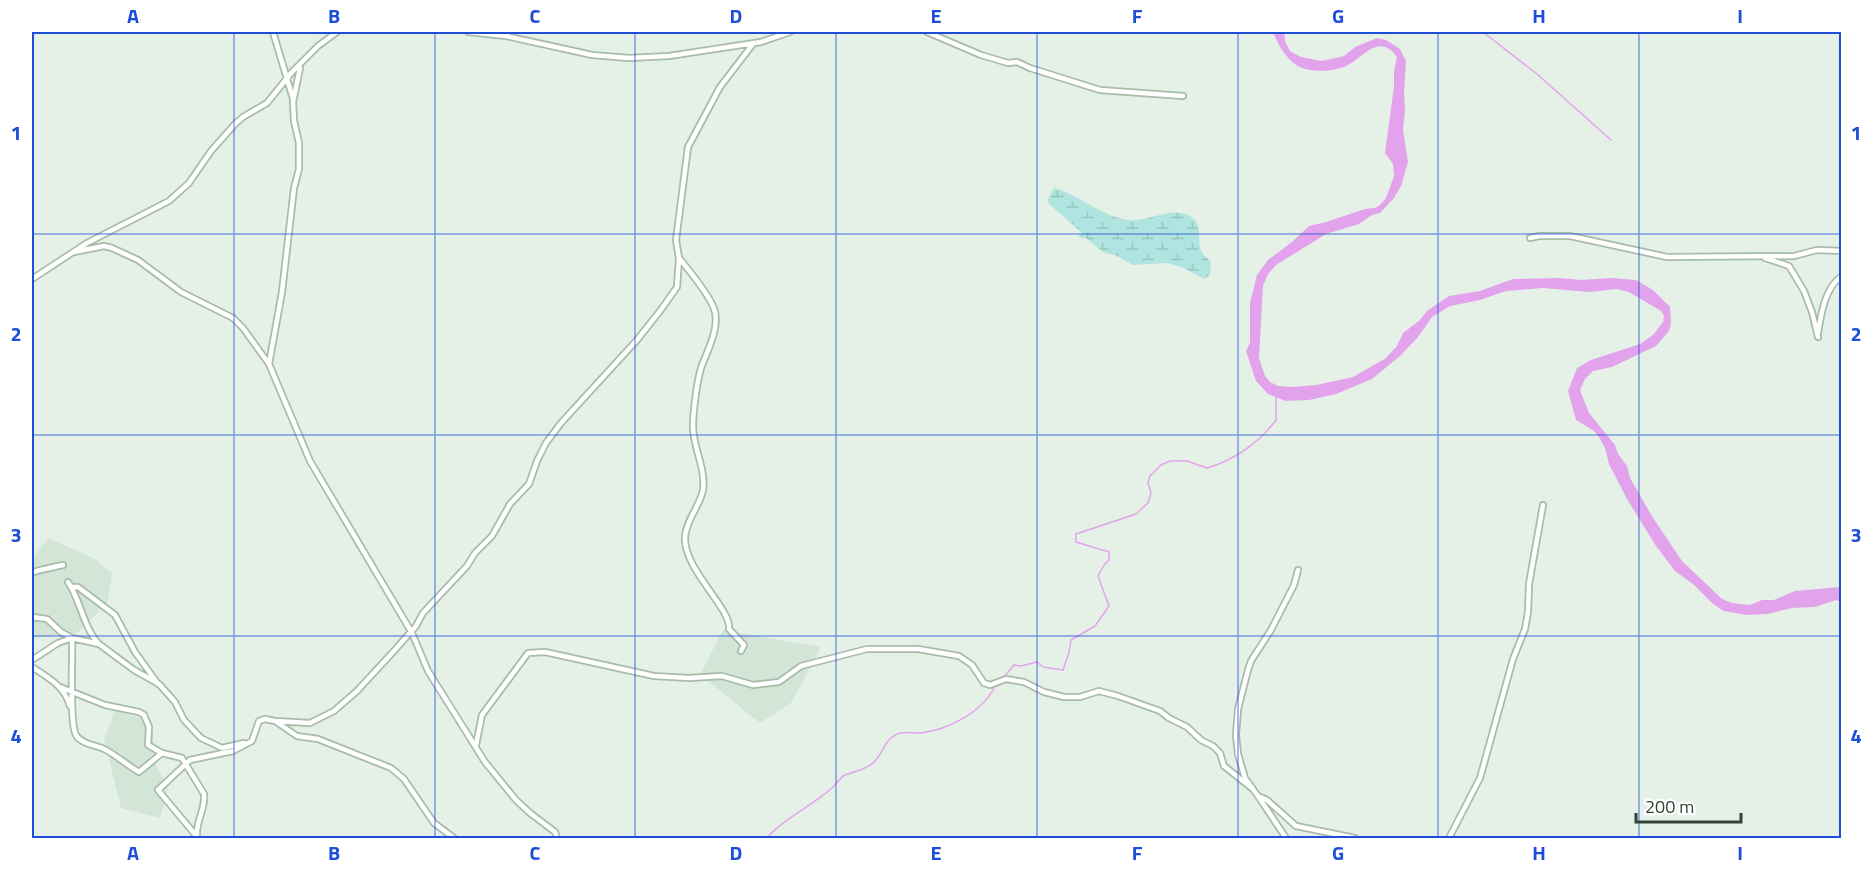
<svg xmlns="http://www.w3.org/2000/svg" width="1873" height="870" font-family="'Titillium Web',sans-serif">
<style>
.residential{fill:#d3e5d6}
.wetland{fill:url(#wetland-marsh)}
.water{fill:#e3a3ec}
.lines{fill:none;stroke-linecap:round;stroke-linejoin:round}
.stream{stroke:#e3a3ec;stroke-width:1.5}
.minor-casing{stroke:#a8bcab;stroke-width:8}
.minor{stroke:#fff;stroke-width:4.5}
.grid{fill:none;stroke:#1d4ed8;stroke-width:1.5;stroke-opacity:0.55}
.neatline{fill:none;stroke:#1d4ed8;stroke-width:2}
.grid-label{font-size:20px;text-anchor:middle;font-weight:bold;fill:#1d4ed8}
</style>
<defs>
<pattern id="wetland-marsh" width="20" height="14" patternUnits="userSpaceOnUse" patternTransform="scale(1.5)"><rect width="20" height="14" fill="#afe4e0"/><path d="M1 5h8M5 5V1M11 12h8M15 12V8" fill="none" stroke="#97c5c1"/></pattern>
</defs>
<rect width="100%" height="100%" fill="#e5f1e7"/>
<!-- residential -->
<path class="residential" d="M49,538L95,559L112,573L108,600L90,621L77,633L32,638V558Z
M723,630L821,647L791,703L760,723L700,675Z
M115,711L152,721L155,762L168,789L160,818L121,808L104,739Z"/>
<!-- wetland -->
<path class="wetland" d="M1054,188C1080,195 1103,218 1130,220C1151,222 1173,204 1193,218C1203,226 1196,242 1202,252C1204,256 1209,259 1211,263L1210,275L1204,279L1184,268L1167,263L1133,265L1117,256L1103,252L1086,238L1078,237L1082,233L1048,203V199Z"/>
<!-- water -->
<path class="water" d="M1273,32H1284L1285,41L1290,51L1301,57L1322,61L1344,56L1355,47L1377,38L1386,40L1400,49L1406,61L1404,93L1405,110L1403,130L1408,162L1401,186L1394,198L1380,213L1372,215L1359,224L1326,234L1276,265L1268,274L1263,286L1259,358L1265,376L1270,382L1278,386L1291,387L1316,385L1353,377L1386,358L1397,346L1403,333L1420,320L1427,311L1449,296L1480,291L1513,279L1560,278L1581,280L1611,278L1636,280L1653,290L1670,307L1671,323L1669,331L1656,346L1612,367L1593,371L1585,379L1580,390L1589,413L1615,445L1618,454L1627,466L1630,478L1653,518L1682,561L1722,599L1732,603L1750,605L1762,600H1774L1795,591L1840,587L1841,602L1836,600L1815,607L1792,608L1767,614L1747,615L1724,611L1713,604L1693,584L1675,571L1656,546L1627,499L1609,464L1605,448L1599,437L1594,431L1576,420L1568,391L1577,368L1591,360L1640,344L1653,335L1663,322L1664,316L1661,311L1629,292L1617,289L1589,292L1543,288L1506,291L1480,300L1450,306L1432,317L1418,337L1400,356L1372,379L1336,394L1309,400L1286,401L1268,394L1256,381L1246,351L1250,343V303L1257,275L1268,260L1292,242L1309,226L1326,222L1365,209L1375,208L1380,205L1386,198L1394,176L1393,164L1385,153L1394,86V70L1397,57C1379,31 1362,59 1346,66C1334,72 1308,73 1296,65C1286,58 1277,43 1273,32Z"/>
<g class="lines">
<!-- stream -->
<path class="stream" d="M1483,32L1537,74L1611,140
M1003,678L1014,665L1021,666L1037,662L1043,667L1063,670L1069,652L1071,640L1095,626L1109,606L1098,576L1104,565L1109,560V552L1076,542V534L1136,514L1148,503L1151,493L1148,483L1150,476L1161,465L1170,461H1187L1207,468C1233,461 1260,442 1276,420V397
M767,838C784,818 812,806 832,788C836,784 840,778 845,775C855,771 866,770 874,762C883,754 884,740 897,734C904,731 912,733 920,733C948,730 983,712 995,686"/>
<defs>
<path id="minor" d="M273,32L293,99
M468,32L506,36L592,55L629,58L669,56L761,42L790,32
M927,32L981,55L1008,63L1017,62L1030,68L1100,90L1183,96
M1530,238L1539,236H1570L1667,257L1794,256L1817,250L1842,251
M74,252L104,246L112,248L138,260L181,292L233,318L243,328L269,364L310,461L412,633L428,671L485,762L516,800L530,813L555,832L557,838
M679,258C691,273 705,289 713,306C722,325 707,351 701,368C697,381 693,412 693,427C693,447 706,469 703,490C700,506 686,520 685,537C683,569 732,609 729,629L744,645L741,651
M1765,258L1789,266L1804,291L1812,312L1818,337
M32,279L87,243L169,201L189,183L211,151L235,124L243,117L267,103L292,72L318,46L337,32
M1818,333C1821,314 1825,287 1842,276
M269,364L282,292L294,188L299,169V143L294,121L293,102L300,68
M1298,570L1294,585L1271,630L1251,661L1248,670L1238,709L1236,735L1238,754L1245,778L1258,796L1267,800L1296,826L1355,838
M32,573C36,570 55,567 63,565
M68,582C81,601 83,627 99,644
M72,587H78L115,615L135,652L158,684
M32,617L47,619L61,632L72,638L99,644L134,670L159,684L175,702L184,720L201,738L222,748L244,743
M32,660L58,643L72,638C73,657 69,723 76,735C81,744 95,745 104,749C116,755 127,765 139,772L162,753L182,758L204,794C206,809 195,822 197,837
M32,667C49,678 64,686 70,706
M60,687L105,705L139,712L144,715L149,727L148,745L162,753
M275,721L310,723L334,711L357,691L393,652L416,626L423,613L467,566L475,553L492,536L510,504L529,484L537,461L546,443L561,423L637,340L660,311L677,287L679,258L676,240L688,147L720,87L753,44
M476,745L482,715L528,653L545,652L654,676L689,678L722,676L753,685L779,682L801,666L867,649H918L959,656L972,665L984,683L990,685L1006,679L1024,682L1044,692L1064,697H1080L1099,691L1118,696L1160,711L1169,718L1187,727L1201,740L1213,746L1220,753L1224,766L1253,789
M1258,796L1286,838
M198,838L158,790L190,760L233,751L252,741L259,721L265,719L275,721L297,736L318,739L391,768L404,779L434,823L454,838
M1449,838L1480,778L1513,659L1525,629L1528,612L1529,584L1543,505"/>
</defs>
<!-- minor casing -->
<use href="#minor" class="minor-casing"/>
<!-- minor -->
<use href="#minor" class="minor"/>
</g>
<!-- grid -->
<path class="grid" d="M234,32V838M435,32V838M635,32V838M836,32V838M1037,32V838M1238,32V838M1438,32V838M1639,32V838M32,234H1842M32,435H1842M32,636H1842"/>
<!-- border -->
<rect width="1873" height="870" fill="none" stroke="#ffffff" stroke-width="66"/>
<!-- scale -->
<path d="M1636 813v9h105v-9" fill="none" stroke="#354336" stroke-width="3"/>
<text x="1645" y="813" font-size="18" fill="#354336" stroke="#ffffff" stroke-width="4.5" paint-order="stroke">200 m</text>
<rect x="33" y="33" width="1807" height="804" class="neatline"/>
<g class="grid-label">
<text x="133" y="23">A</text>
<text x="334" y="23">B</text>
<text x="535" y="23">C</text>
<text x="736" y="23">D</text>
<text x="936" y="23">E</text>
<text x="1137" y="23">F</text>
<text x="1338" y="23">G</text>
<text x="1539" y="23">H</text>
<text x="1740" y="23">I</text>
<text x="16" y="140">1</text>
<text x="1856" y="140">1</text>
<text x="16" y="341">2</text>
<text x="1856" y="341">2</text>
<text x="16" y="542">3</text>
<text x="1856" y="542">3</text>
<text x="16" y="743">4</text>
<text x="1856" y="743">4</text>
<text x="133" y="860">A</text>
<text x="334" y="860">B</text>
<text x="535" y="860">C</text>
<text x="736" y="860">D</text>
<text x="936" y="860">E</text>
<text x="1137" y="860">F</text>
<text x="1338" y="860">G</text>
<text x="1539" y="860">H</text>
<text x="1740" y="860">I</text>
</g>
</svg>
